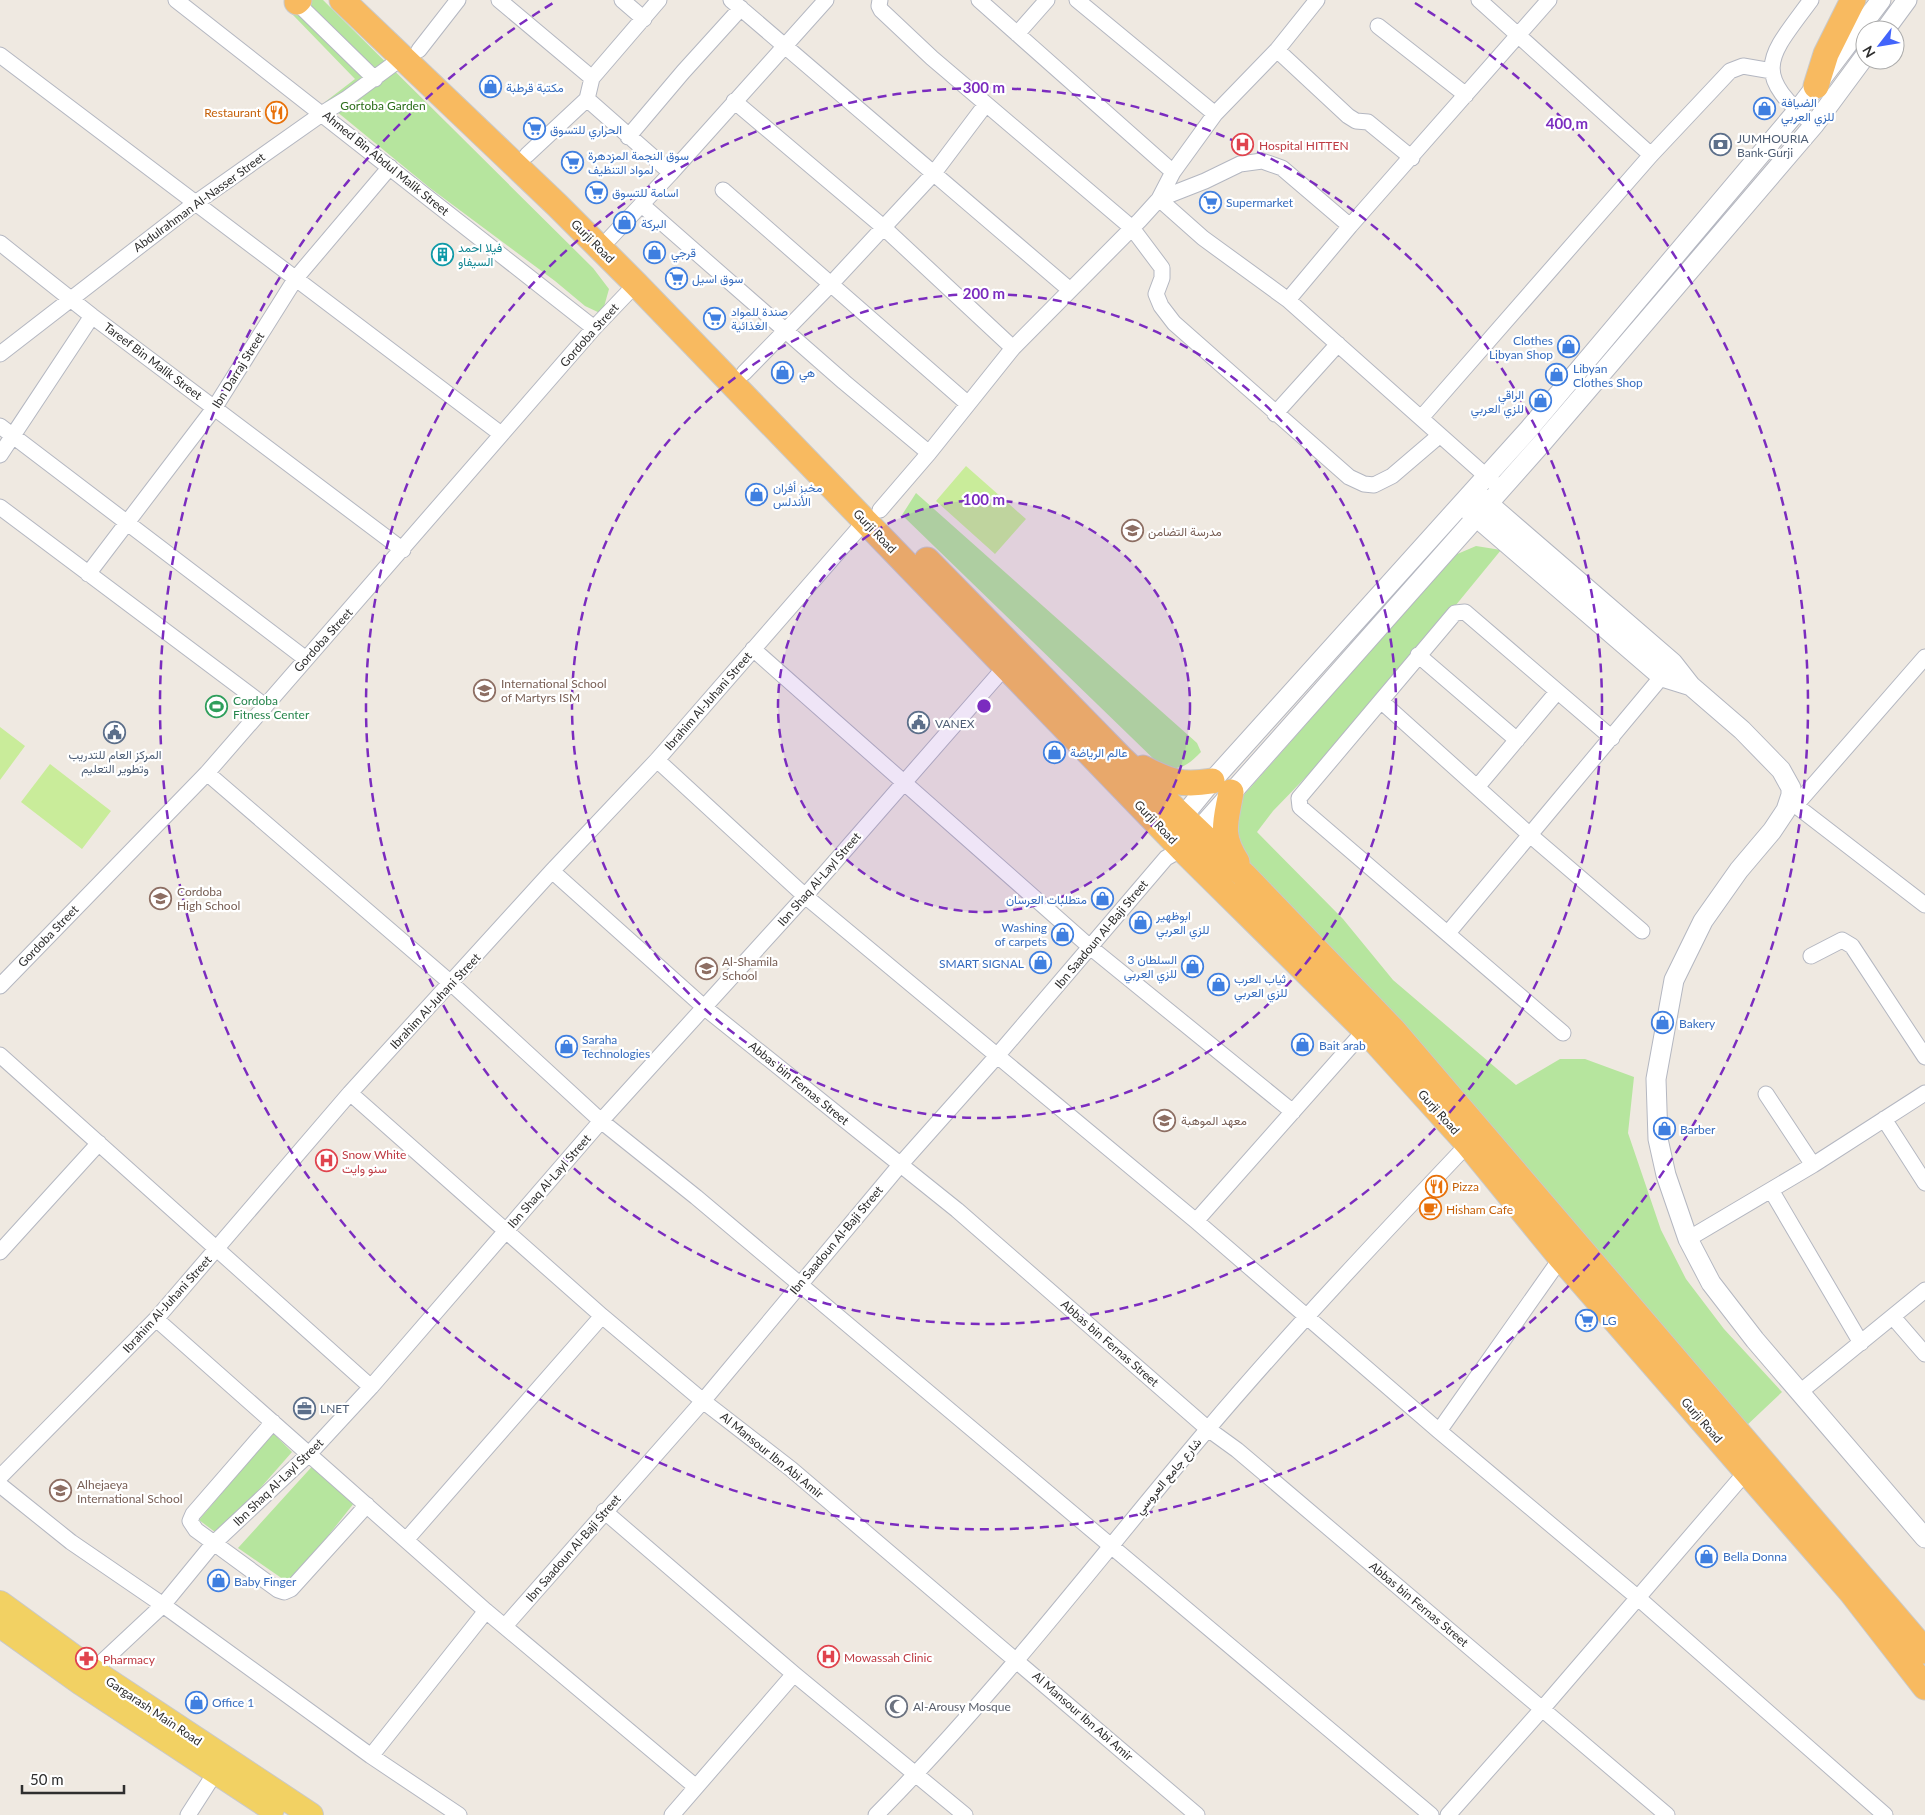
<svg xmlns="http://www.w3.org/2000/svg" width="1925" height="1815" font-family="Lato,Vazirmatn,sans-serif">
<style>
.green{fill:#b6e59e}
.pitch{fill:#c9ec9a}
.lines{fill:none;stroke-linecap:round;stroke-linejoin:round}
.minor-casing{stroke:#b4b7c1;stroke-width:17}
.tertiary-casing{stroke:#b4b7c1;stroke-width:21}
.primary-casing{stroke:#c9c9c9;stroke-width:26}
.trunk-casing{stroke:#c9c9c9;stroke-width:27}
.minor{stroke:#fff;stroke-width:15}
.tertiary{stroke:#fff;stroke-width:19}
.primary{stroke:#f2d163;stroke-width:24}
.trunk{stroke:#f8ba60;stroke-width:25}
.ring{fill:none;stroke:#7b2cbf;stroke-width:2.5;stroke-dasharray:9 6}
.labels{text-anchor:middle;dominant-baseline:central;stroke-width:4.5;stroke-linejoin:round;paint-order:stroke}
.shop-label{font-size:12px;fill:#366cbe;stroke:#fff;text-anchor:start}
.park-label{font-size:12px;fill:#2c6e1b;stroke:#fff}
.food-label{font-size:12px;fill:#c56008;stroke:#fff;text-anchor:start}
.service-label{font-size:12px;fill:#4e5e75;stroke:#fff;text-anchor:start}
.health-label{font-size:12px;fill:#be3a42;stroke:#fff;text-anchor:start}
.street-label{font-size:12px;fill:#2e2e2e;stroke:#fff}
.culture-label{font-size:12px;fill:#0d838f;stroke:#fff;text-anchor:start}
.education-label{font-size:12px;fill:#785e54;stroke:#fff;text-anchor:start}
.leisure-label{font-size:12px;fill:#27864d;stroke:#fff;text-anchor:start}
.worship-label{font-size:12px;fill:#5b616d;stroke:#fff;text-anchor:start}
.centre{fill:#7b2cbf;stroke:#fff;stroke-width:2.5}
.ring-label{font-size:15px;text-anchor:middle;font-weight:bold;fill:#7b2cbf;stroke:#fff;stroke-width:4.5;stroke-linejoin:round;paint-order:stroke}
</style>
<rect width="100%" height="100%" fill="#efe9e1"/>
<!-- green -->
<path class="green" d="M306,0H323L593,268L609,289L602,314L585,306L555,281L430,188L325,102L355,79L292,14Z
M916,493L1197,743L1201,752C1188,765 1182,770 1163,768L902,515Z
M1476,546L1501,550L1365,716L1273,811L1257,832L1343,919L1393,980L1516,1085L1560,1059H1585L1634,1077L1628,1133L1661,1230L1686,1279L1724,1329L1782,1392L1745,1427L1238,852L1237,819L1243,796L1455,555Z
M273,1433L292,1452L219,1535L199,1520Z
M317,1461L354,1503L290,1584L238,1548Z"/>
<!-- pitch -->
<path class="pitch" d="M966,466L1026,519L995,554L936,501Z
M0,727L25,746L0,780Z
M50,764L111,811L82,849L21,802Z"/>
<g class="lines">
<defs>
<path id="minor" d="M176,0L594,328
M294,0L375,79
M499,0L592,78
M622,0L644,19
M731,0L1070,290
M880,0L879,6L881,10L932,58L1132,228L1162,268V278L1156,294L1161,306L1174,323L1349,477L1364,484L1374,485L1392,476L1440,435
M979,0L1173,172
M1077,0L1215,114
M1479,0L1651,155
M1811,0C1769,57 1749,72 1814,125
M1378,26L1466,95
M1017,34L1047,0
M419,50L458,0
M1277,50L1348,116L1356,121L1368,122L1412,158
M0,55L501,434
M587,99L671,173
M734,101L882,226L1013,348
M628,137L683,72L741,8
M527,155L587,99L592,78L659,0
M723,190L968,404
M1159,199L1203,238L1288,300L1495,484
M1159,199L1205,181L1240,164L1262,161L1282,168L1350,226
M642,205L844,382L929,453
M610,238L671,173L826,0
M0,243L92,316L403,550
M1288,300L1350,226L1549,0
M0,354L194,204L323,113L346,99L403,57
M744,373L831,284L934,173L986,104
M1275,414L1338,344
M1421,418L1651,155L1730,71L1743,66L1772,71
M0,426L306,659
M0,455L92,316
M0,507L265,706
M880,510L929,453L1013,348L1140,220L1159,199L1173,172L1215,114L1277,50L1317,0
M88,574L215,407L296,278L390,167
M753,649L1090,947L1293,1112
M1418,655L1517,740
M1382,702L1530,835L1642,931
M657,760L805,896L1196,1221L1439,1431L1637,1597L1885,1815
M207,773L452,984L601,1121L696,1197L1431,1815
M1478,786L1557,692
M1790,801L1925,905
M1796,805L1925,657
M552,871L705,1008L957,1210L1208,1429L1237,1450L1667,1815
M1448,933L1669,668
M1811,956L1842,940L1852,946L1925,1057
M0,986L207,773L594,328L636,284
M1563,1033L1300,807L1299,798L1455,613L1465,612L1612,738
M0,1055L371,1387
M350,1093L602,1316L703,1401L791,1469L1197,1815
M1766,1094L1813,1165
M1884,1119L1925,1183
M1771,1190L1861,1343
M1196,1221L1365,1030
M1688,1239L1813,1165L1925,1093
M0,1252L99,1143
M1893,1317L1925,1354
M156,1319L486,1611L696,1787
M1800,1392L1925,1290
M273,1422L193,1514L190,1521L196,1530L278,1590L284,1592L291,1589L367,1505
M1439,1431L1561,1258
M0,1477L156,1319L350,1093L552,871L657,760L866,520
M0,1485L71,1542L163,1605L371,1756L459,1815
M604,1511L794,1674L965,1815
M406,1540L602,1316
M505,1626L703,1401L900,1165L996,1057L1166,858L1182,849
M86,1677L163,1605L213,1544L310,1453L371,1387L601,1121L805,896L1005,667
M371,1756L486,1611
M188,1815L215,1773
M672,1815L794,1674
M876,1815C995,1695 1098,1559 1207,1430C1291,1331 1379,1238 1468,1144
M1448,1815L1543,1708L1752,1465"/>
<path id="tertiary" d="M1885,30L1907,0
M1474,491L1673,663L1691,686L1742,730L1781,770L1791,788V795L1786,810L1772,831L1739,870L1703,921L1674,980L1656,1079L1658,1139L1666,1175L1688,1239L1711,1283L1755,1340L1925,1538
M1468,510L1662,677L1691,686
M1175,826L1212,781L1529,429L1797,111L1881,0
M1189,841L1543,442L1814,125L1865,56"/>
<path id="primary" d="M0,1603L92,1670L311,1815
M0,1625L81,1683L272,1809"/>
<path id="trunk" d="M342,0L557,205L636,284L1182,849L1365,1030L1468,1144L1561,1258L1852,1593L1925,1687
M297,2L299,0
M1816,86L1826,54L1853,0
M927,560L1120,757L1244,875L1393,1030L1925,1651
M1143,768C1170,782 1182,786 1212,781
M1231,792C1226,822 1219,834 1237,862"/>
</defs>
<!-- minor casing -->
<use href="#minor" class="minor-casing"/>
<!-- tertiary casing -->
<use href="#tertiary" class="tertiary-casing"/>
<!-- primary casing -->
<use href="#primary" class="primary-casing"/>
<!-- trunk casing -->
<use href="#trunk" class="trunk-casing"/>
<!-- minor -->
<use href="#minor" class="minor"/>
<!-- tertiary -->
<use href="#tertiary" class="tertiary"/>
<!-- primary -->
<use href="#primary" class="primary"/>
<!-- trunk -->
<use href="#trunk" class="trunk"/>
</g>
<!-- distance rings -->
<circle cx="984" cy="706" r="206" fill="#7b2cbf" fill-opacity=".12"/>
<g class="ring">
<circle cx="984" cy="706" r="206"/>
<circle cx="984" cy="706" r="412"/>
<circle cx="984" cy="706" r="618"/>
<path d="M1415 3A824 824 0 1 1 553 3"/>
</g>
<!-- icons -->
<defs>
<symbol id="shop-ring" viewBox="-11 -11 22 22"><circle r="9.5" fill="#fff" stroke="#3f7fe0" stroke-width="1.5"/><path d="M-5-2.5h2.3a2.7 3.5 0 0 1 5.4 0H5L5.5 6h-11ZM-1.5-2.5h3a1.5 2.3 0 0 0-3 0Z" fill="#3f7fe0"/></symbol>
<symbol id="restaurant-ring" viewBox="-11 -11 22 22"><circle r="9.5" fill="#fff" stroke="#e8710a" stroke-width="1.5"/><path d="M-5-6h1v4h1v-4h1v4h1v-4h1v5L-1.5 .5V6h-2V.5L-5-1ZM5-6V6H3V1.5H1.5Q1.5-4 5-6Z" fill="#e8710a"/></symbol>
<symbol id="supermarket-ring" viewBox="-11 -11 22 22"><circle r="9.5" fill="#fff" stroke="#3f7fe0" stroke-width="1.5"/><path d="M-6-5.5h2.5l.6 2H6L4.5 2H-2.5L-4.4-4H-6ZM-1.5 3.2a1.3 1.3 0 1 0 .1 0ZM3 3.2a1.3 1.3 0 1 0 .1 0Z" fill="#3f7fe0"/></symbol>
<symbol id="hospital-ring" viewBox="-11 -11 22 22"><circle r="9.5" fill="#fff" stroke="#e0444e" stroke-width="1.5"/><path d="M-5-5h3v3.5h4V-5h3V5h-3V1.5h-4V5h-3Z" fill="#e0444e"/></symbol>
<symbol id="bank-ring" viewBox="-11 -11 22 22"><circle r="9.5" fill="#fff" stroke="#5c6f8a" stroke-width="1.5"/><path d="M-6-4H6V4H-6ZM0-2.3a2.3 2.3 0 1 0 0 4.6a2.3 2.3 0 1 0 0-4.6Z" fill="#5c6f8a"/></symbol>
<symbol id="building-ring" viewBox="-11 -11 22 22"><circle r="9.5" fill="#fff" stroke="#0f9aa8" stroke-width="1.5"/><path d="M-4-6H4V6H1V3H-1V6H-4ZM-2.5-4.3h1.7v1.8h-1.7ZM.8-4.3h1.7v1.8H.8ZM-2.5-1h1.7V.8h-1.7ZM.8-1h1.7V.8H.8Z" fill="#0f9aa8"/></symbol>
<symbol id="school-ring" viewBox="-11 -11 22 22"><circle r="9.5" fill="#fff" stroke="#8d6e63" stroke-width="1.5"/><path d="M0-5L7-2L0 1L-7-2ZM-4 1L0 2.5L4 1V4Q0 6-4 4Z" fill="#8d6e63"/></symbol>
<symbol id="stadium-ring" viewBox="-11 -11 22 22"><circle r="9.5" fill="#fff" stroke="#2e9e5b" stroke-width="1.5"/><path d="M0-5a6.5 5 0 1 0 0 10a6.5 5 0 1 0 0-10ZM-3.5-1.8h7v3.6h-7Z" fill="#2e9e5b"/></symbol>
<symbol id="civic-ring" viewBox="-11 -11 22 22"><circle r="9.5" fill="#fff" stroke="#5c6f8a" stroke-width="1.5"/><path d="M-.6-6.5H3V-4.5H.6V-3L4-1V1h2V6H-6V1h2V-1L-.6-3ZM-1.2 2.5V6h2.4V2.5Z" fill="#5c6f8a"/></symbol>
<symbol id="cafe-ring" viewBox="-11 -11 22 22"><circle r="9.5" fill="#fff" stroke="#e8710a" stroke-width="1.5"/><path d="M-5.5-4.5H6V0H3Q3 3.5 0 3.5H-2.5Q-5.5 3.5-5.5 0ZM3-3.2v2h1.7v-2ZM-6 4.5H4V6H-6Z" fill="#e8710a"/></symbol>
<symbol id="office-ring" viewBox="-11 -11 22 22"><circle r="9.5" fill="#fff" stroke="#5c6f8a" stroke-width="1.5"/><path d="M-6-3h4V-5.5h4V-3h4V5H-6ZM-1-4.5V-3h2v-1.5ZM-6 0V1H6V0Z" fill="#5c6f8a"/></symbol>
<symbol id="university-ring" viewBox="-11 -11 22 22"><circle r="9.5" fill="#fff" stroke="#8d6e63" stroke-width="1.5"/><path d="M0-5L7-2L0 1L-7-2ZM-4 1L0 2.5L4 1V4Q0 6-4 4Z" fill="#8d6e63"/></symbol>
<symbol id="pharmacy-ring" viewBox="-11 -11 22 22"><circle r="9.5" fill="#fff" stroke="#e0444e" stroke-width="1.5"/><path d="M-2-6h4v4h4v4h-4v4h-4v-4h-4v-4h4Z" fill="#e0444e"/></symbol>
<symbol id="mosque-ring" viewBox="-11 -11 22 22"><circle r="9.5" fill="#fff" stroke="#6b7280" stroke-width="1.5"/><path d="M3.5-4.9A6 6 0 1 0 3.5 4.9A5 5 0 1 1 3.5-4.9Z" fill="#6b7280"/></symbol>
</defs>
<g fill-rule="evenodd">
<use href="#shop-ring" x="478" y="74" width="25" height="25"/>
<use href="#shop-ring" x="1752" y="96" width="25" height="25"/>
<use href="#restaurant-ring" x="264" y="100" width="25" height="25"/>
<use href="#supermarket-ring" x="522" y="116" width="25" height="25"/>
<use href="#hospital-ring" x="1230" y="132" width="25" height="25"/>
<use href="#bank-ring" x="1708" y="132" width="25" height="25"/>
<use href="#supermarket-ring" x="560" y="150" width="25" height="25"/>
<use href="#supermarket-ring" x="584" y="180" width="25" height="25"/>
<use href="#supermarket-ring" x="1198" y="190" width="25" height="25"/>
<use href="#shop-ring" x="612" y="210" width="25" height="25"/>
<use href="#shop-ring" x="642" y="240" width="25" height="25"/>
<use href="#building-ring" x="430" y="242" width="25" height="25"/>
<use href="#supermarket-ring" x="664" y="266" width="25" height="25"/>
<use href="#supermarket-ring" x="702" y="306" width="25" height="25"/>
<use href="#shop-ring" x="1556" y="334" width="25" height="25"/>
<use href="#shop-ring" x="770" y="360" width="25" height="25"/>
<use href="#shop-ring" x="1544" y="362" width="25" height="25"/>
<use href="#shop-ring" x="1528" y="388" width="25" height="25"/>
<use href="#shop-ring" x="744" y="482" width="25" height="25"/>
<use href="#school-ring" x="1120" y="518" width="25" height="25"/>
<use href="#school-ring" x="472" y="678" width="25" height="25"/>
<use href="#stadium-ring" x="204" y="694" width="25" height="25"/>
<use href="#civic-ring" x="906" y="710" width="25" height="25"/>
<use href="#civic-ring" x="102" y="720" width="25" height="25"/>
<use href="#shop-ring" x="1042" y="740" width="25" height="25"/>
<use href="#school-ring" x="148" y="886" width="25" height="25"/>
<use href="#shop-ring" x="1090" y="886" width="25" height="25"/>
<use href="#shop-ring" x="1128" y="910" width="25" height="25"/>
<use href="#shop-ring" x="1050" y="922" width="25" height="25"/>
<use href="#shop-ring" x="1028" y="950" width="25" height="25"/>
<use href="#shop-ring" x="1180" y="954" width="25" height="25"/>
<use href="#school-ring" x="694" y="956" width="25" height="25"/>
<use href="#shop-ring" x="1206" y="972" width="25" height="25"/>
<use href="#shop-ring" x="1650" y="1010" width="25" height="25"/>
<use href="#shop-ring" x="1290" y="1032" width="25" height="25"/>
<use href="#shop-ring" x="554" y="1034" width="25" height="25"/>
<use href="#school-ring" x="1152" y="1108" width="25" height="25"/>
<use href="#shop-ring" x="1652" y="1116" width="25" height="25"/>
<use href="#hospital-ring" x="314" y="1148" width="25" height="25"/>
<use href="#restaurant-ring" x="1424" y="1174" width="25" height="25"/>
<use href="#cafe-ring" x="1418" y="1196" width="25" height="25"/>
<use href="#supermarket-ring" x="1574" y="1308" width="25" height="25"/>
<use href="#office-ring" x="292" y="1396" width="25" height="25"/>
<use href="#university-ring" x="48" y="1478" width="25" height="25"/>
<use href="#shop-ring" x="1694" y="1544" width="25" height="25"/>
<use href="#shop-ring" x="206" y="1568" width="25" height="25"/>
<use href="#hospital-ring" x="816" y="1644" width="25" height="25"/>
<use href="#pharmacy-ring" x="74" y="1646" width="25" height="25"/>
<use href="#shop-ring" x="184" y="1690" width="25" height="25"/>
<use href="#mosque-ring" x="884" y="1694" width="25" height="25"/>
</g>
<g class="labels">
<!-- shop labels -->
<g class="shop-label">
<text x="506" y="87">مكتبة قرطبة</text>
<text x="1781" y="102">الضيافة<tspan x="1781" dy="14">للزي العربي</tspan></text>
<text x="550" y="129">الحراري للتسوق</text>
<text x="588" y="155">سوق النجمة المزدهرة<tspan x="588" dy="14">لمواد التنظيف</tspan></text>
<text x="612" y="192">اسامة للتسوق</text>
<text x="1226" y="202">Supermarket</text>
<text x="641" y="223">البركة</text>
<text x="671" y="252">قرجي</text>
<text x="692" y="278">سوق اسيل</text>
<text x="731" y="311">صندة للمواد<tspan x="731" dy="14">الغذائية</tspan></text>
<text x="1553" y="340" text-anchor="end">Clothes<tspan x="1553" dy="14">Libyan Shop</tspan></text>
<text x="1573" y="368">Libyan<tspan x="1573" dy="14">Clothes Shop</tspan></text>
<text x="799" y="372">هي</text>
<text x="1524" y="394" text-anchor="end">الراقي<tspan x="1524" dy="14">للزي العربي</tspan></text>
<text x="773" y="487">مخبز أفران<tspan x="773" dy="14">الأندلس</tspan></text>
<text x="1070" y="752">عالم الرياضة</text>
<text x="1087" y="899" text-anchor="end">متطلبات العرسان</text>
<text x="1156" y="915">ابوظهير<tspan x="1156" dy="14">للزي العربي</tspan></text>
<text x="1047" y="927" text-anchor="end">Washing<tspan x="1047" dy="14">of carpets</tspan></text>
<text x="1177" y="959" text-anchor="end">السلطان 3<tspan x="1177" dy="14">للزي العربي</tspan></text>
<text x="1024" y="963" text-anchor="end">SMART SIGNAL</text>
<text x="1234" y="978">ثياب العرب<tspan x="1234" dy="14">للزي العربي</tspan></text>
<text x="1679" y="1023">Bakery</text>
<text x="582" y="1039">Saraha<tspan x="582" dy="14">Technologies</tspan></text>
<text x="1319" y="1045">Bait arab</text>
<text x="1680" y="1129">Barber</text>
<text x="1602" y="1320">LG</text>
<text x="1723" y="1556">Bella Donna</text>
<text x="234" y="1581">Baby Finger</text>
<text x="212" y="1702">Office 1</text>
</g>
<!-- park labels -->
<g class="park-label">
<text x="383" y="105">Gortoba Garden</text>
</g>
<!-- food labels -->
<g class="food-label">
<text x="261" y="112" text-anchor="end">Restaurant</text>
<text x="1452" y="1186">Pizza</text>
<text x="1446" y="1209">Hisham Cafe</text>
</g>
<!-- service labels -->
<g class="service-label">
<text x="1737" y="138">JUMHOURIA<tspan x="1737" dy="14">Bank-Gurji</tspan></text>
<text x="935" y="723">VANEX</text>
<text x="115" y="754" text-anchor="middle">المركز العام للتدريب<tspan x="115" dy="14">وتطوير التعليم</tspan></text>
<text x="320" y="1408">LNET</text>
</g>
<!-- health labels -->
<g class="health-label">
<text x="1259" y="145">Hospital HITTEN</text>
<text x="342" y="1154">Snow White<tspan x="342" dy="14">سنو وايت</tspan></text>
<text x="844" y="1657">Mowassah Clinic</text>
<text x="103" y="1659">Pharmacy</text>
</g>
<!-- street labels -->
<g class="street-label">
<text transform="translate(386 163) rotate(39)">Ahmed Bin Abdul Malik Street</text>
<text transform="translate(199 202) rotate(-36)">Abdulrahman Al-Nasser Street</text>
<text transform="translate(593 241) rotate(45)">Gurji Road</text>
<text transform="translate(589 335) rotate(-48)">Gordoba Street</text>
<text transform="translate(153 361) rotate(37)">Tareef Bin Malik Street</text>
<text transform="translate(238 370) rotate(-58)">Ibn Darraj Street</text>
<text transform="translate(875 531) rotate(46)">Gurji Road</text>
<text transform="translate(323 640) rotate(-48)">Gordoba Street</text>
<text transform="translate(708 701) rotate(-49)">Ibrahim Al-Juhani Street</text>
<text transform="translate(1156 822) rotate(46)">Gurji Road</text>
<text transform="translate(819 879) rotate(-49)">Ibn Shaq Al-Layl Street</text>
<text transform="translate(1101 934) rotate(-50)">Ibn Saadoun Al-Baji Street</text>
<text transform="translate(48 936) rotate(-46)">Gordoba Street</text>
<text transform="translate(435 1001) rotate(-47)">Ibrahim Al-Juhani Street</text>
<text transform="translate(799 1083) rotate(39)">Abbas bin Fernas Street</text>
<text transform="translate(1439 1112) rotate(48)">Gurji Road</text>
<text transform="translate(549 1181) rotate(-49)">Ibn Shaq Al-Layl Street</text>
<text transform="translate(836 1240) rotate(-50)">Ibn Saadoun Al-Baji Street</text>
<text transform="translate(167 1304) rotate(-48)">Ibrahim Al-Juhani Street</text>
<text transform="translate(1110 1343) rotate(41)">Abbas bin Fernas Street</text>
<text transform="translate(1702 1420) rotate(49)">Gurji Road</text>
<text transform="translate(772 1455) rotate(39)">Al Mansour Ibn Abi Amir</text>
<text transform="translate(1168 1476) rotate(-50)">شارع جامع العروسي</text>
<text transform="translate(278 1482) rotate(-44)">Ibn Shaq Al-Layl Street</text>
<text transform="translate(573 1548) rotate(-49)">Ibn Saadoun Al-Baji Street</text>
<text transform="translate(1419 1604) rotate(40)">Abbas bin Fernas Street</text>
<text transform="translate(154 1711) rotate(34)">Gargarash Main Road</text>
<text transform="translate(1083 1716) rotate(41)">Al Mansour Ibn Abi Amir</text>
</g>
<!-- culture labels -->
<g class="culture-label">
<text x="458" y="247">فيلا احمد<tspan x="458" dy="14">السيفاو</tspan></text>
</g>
<!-- education labels -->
<g class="education-label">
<text x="1148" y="531">مدرسة التضامن</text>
<text x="501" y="683">International School<tspan x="501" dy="14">of Martyrs ISM</tspan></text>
<text x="177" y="891">Cordoba<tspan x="177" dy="14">High School</tspan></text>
<text x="722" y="961">Al-Shamila<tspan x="722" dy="14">School</tspan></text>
<text x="1181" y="1120">معهد الموهبة</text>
<text x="77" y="1484">Alhejaeya<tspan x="77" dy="14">International School</tspan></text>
</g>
<!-- leisure labels -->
<g class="leisure-label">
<text x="233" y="700">Cordoba<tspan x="233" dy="14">Fitness Center</tspan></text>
</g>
<!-- worship labels -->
<g class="worship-label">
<text x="913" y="1706">Al-Arousy Mosque</text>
</g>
</g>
<circle cx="984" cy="706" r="8" class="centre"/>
<g class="ring-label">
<text x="984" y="93">300 m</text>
<text x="1567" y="129">400 m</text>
<text x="984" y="299">200 m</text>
<text x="984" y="505">100 m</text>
</g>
<!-- north arrow -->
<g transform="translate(1880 45) rotate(239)"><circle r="24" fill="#ffffff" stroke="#ababab"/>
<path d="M0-4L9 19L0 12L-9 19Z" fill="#4264fb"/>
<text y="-8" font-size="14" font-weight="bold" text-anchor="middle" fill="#2e2e2e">N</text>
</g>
<!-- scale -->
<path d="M22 1785v8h102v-8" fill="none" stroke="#2e2e2e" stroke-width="2.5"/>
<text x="30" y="1785" font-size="15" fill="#2e2e2e" stroke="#ffffff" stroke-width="4" paint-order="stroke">50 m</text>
</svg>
